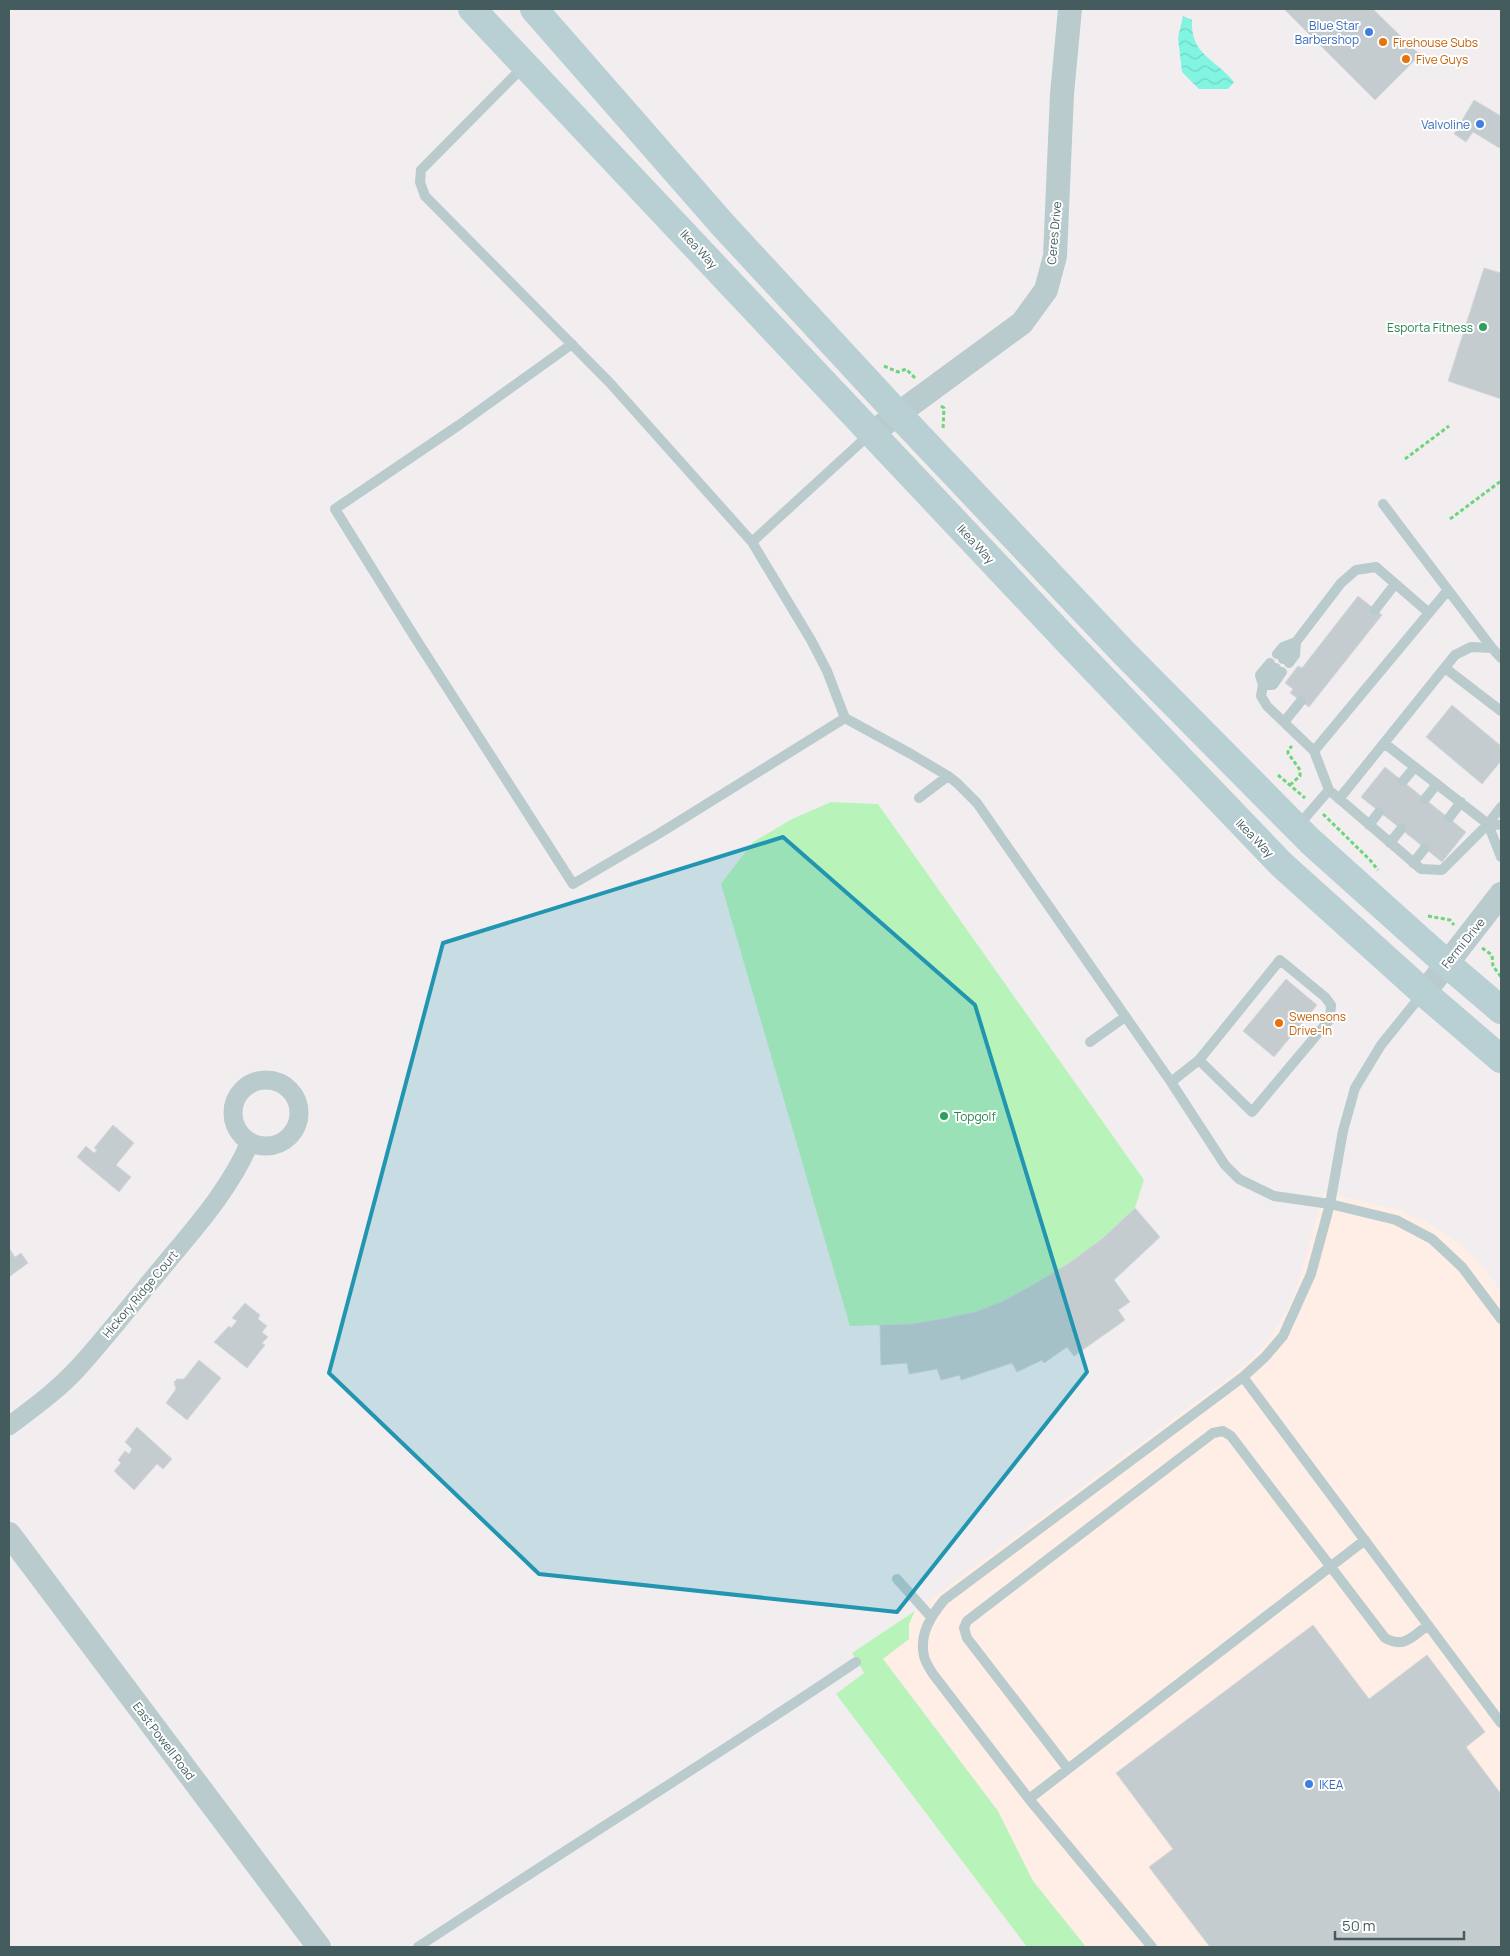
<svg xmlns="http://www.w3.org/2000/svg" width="1510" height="1956" font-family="Manrope,sans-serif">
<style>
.commercial{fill:#feeee6}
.green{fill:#b8f4b9}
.water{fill:url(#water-waves)}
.building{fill:#c5cccf;stroke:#d2d8db}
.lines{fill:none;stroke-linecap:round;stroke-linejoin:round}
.path{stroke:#6dd57b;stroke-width:3;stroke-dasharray:4 2.5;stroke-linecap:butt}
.service{stroke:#b9cbcd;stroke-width:10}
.minor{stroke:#b9cbcd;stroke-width:19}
.tertiary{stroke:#b9cbcd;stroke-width:24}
.secondary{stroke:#b8cfd3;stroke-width:28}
.marked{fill:#2296b0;fill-opacity:0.2;stroke:#2296b0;stroke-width:4;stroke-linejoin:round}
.shop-dot{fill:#3f7fe0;stroke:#fff;stroke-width:2}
.food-dot{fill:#e8710a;stroke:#fff;stroke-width:2}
.leisure-dot{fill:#2e9e5b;stroke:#fff;stroke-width:2}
.labels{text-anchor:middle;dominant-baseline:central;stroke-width:4;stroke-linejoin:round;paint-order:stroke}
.shop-label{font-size:12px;fill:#366cbe;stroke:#fff;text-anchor:end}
.food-label{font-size:12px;fill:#c56008;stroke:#fff;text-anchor:start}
.street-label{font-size:12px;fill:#455c5e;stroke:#fff}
.leisure-label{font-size:12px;fill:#27864d;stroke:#fff;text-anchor:end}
</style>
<defs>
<pattern id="water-waves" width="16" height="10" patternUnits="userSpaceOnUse" patternTransform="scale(1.25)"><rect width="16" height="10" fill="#81f5e2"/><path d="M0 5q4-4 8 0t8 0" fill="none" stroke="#71d4c4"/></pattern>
</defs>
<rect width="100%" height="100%" fill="#f2eef0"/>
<!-- commercial -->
<path class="commercial" d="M1324,1192L1399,1210L1429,1223L1466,1249L1487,1272L1501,1291V1947H1086L1033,1881L998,1811L883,1658L909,1640V1624L915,1611L1240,1369L1262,1349L1288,1308L1299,1280Z"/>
<!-- green -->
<path class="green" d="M831,802L878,804L1144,1180L1135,1208L1160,1237L1114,1280L1130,1302L1118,1310L1125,1320L1074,1356L1067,1347L1044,1363L1041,1360L1012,1363L961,1380L959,1375L941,1380L937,1369L909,1374L907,1363L881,1365L880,1325L850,1326L721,884L753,842L792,819Z
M915,1611L909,1624V1639L883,1659L998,1811L1033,1881L1086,1947H1027L836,1694L864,1673L852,1653Z"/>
<!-- water -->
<path class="water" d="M1183,16L1192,20C1190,55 1216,59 1234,82L1228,89H1199L1182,72L1178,38Z"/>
<!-- building -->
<path class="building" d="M1284,9H1373L1420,55L1375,100Z
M1474,100L1501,116V149L1473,132L1466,142L1454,134Z
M1484,268L1501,273V399L1448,381Z
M1358,596L1382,615L1309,707L1290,693L1293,689L1285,683L1298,666L1302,668Z
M1452,705L1501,746V761L1482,784L1426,737Z
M1385,767L1466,832L1442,862L1361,797Z
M1286,979L1317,1005L1274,1057L1243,1031Z
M113,1125L134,1143L116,1165L131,1177L119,1192L77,1157L86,1146L94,1153L97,1150L94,1148Z
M1135,1208L1160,1237L1114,1280L1130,1302L1118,1310L1125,1320L1074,1356L1067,1347L1044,1363L1042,1360L1017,1372L1012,1363L961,1380L960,1375L941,1380L937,1369L909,1374L907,1363L881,1365L880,1325L911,1324L941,1319L975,1312L1001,1302L1031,1286L1069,1263L1103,1238Z
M9,1248L15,1257L21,1253L28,1263L9,1277Z
M245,1303L260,1315L258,1319L267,1326L262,1332L268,1337L262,1343L265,1345L247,1368L214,1342L229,1326L231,1328L237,1321L232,1318Z
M199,1360L221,1378L187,1420L166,1403L176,1389L174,1382L177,1379H184Z
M137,1427L172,1459L163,1469L157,1464L134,1490L114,1471L121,1463L118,1460L125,1451L129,1454L132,1449L125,1442Z
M1313,1625L1369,1699L1427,1655L1485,1732L1466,1747L1501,1794V1947H1210L1149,1867L1173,1849L1116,1773Z"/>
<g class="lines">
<!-- path -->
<path class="path" d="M884,366L898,372L906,369L915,378
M941,406L944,408L943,429
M1405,459L1449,426
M1450,519L1501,481
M1278,775L1305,798
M1290,785L1300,776V770L1288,753V750L1292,746
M1323,814L1370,860L1378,870
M1428,916L1450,920L1454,925
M1482,948L1492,955L1493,966L1501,977"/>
<!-- service -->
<path class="service" d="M524,66L421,170L420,182L425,196L610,383L752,542L811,640L827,671L845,718L911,754L948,776
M572,344L459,425L335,509L414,636L573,884L660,833L845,718
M1383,504L1492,648
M752,542L871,433
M1375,610L1395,584
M1277,654L1283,647L1296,642L1295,655L1289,663
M1283,659L1341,583L1356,570L1376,567L1429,613
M1270,663L1260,675L1263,685H1273L1282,672
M1276,668L1263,685L1261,696L1267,706L1314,751
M1445,668L1501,711
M1284,722L1301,701
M1384,743L1488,824L1501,857
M1403,781L1415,767
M1329,790L1314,751L1448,590
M919,798L948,776L957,783L977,803L1171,1082L1225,1165L1239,1179L1274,1196L1330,1204L1396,1220L1432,1239L1462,1267L1501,1319
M1339,799L1455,655L1471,647L1492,648L1501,658
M1425,799L1437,784
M1449,818L1461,802
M1488,824L1501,825
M1369,825L1379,812
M1297,827L1329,790L1421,869L1442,870L1488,824L1501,807
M1390,843L1401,829
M1413,863L1425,848
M1423,993L1381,1045L1355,1088L1343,1131L1330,1204L1311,1274L1283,1336L1265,1357L1243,1377L1501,1723
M1090,1042L1125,1017
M1171,1082L1199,1060L1252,1112L1330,1019L1331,1005L1325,997L1280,960L1199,1060
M1243,1377L944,1600C931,1616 919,1634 924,1656C925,1662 930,1669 933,1674L1029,1799L1365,1540
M897,1579L931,1617
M1068,1769L967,1638L964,1628L967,1621L1213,1433L1223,1431L1231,1436L1385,1638C1404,1649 1413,1636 1428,1625
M1029,1799L1152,1947
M418,1947C563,1851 712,1759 856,1662"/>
<!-- minor -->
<path class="minor" d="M233 1113a33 33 0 1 1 66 0a33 33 0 1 1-66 0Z
M9,1426C33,1408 58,1390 78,1368C107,1336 133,1302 161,1269C193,1230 230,1190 250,1142"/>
<!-- tertiary -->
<path class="tertiary" d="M872,433L1022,323L1046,290L1055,256L1062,94L1070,9
M1424,993L1501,894
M9,1534L319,1947"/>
<!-- secondary -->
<path class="secondary" d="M472,9L1075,649L1281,864L1424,993L1501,1059
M534,9L723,225L897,413L1124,653L1310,841L1447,964L1501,1010"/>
</g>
<!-- marked area -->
<path class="marked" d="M783,837L975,1005L1087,1372L897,1612L539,1574L329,1373L443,943Z"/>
<!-- markers -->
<g class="shop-dot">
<circle cx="1369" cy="32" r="5"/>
<circle cx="1480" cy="124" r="5"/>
<circle cx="1309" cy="1784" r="5"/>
</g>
<g class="food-dot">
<circle cx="1383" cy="42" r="5"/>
<circle cx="1406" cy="59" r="5"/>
<circle cx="1279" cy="1023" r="5"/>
</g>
<g class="leisure-dot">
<circle cx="1483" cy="327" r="5"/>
<circle cx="944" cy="1116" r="5"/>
</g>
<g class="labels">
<!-- shop labels -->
<g class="shop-label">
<text x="1359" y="25">Blue Star<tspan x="1359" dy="14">Barbershop</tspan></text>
<text x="1470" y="124">Valvoline</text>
<text x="1319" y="1784" text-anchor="start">IKEA</text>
</g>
<!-- food labels -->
<g class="food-label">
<text x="1393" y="42">Firehouse Subs</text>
<text x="1416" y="59">Five Guys</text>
<text x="1289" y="1016">Swensons<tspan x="1289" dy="14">Drive-In</tspan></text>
</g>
<!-- street labels -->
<g class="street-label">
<text transform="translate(1054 233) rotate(-85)">Ceres Drive</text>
<text transform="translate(699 249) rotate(47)">Ikea Way</text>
<text transform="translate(976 544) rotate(47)">Ikea Way</text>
<text transform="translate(1255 838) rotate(46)">Ikea Way</text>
<text transform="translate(1463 943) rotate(-51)">Fermi Drive</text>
<text transform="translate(140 1294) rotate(-50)">Hickory Ridge Court</text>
<text transform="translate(164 1741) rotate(53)">East Powell Road</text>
</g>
<!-- leisure labels -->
<g class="leisure-label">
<text x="1473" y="327">Esporta Fitness</text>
<text x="954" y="1116" text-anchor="start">Topgolf</text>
</g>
</g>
<!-- border -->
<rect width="1510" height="1956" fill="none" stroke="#455c5e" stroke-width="20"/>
<!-- scale -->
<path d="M1335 1931v8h129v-8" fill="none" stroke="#455c5e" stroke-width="2.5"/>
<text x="1342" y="1931" font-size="15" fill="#455c5e" stroke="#ffffff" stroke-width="4" paint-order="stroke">50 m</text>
</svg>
